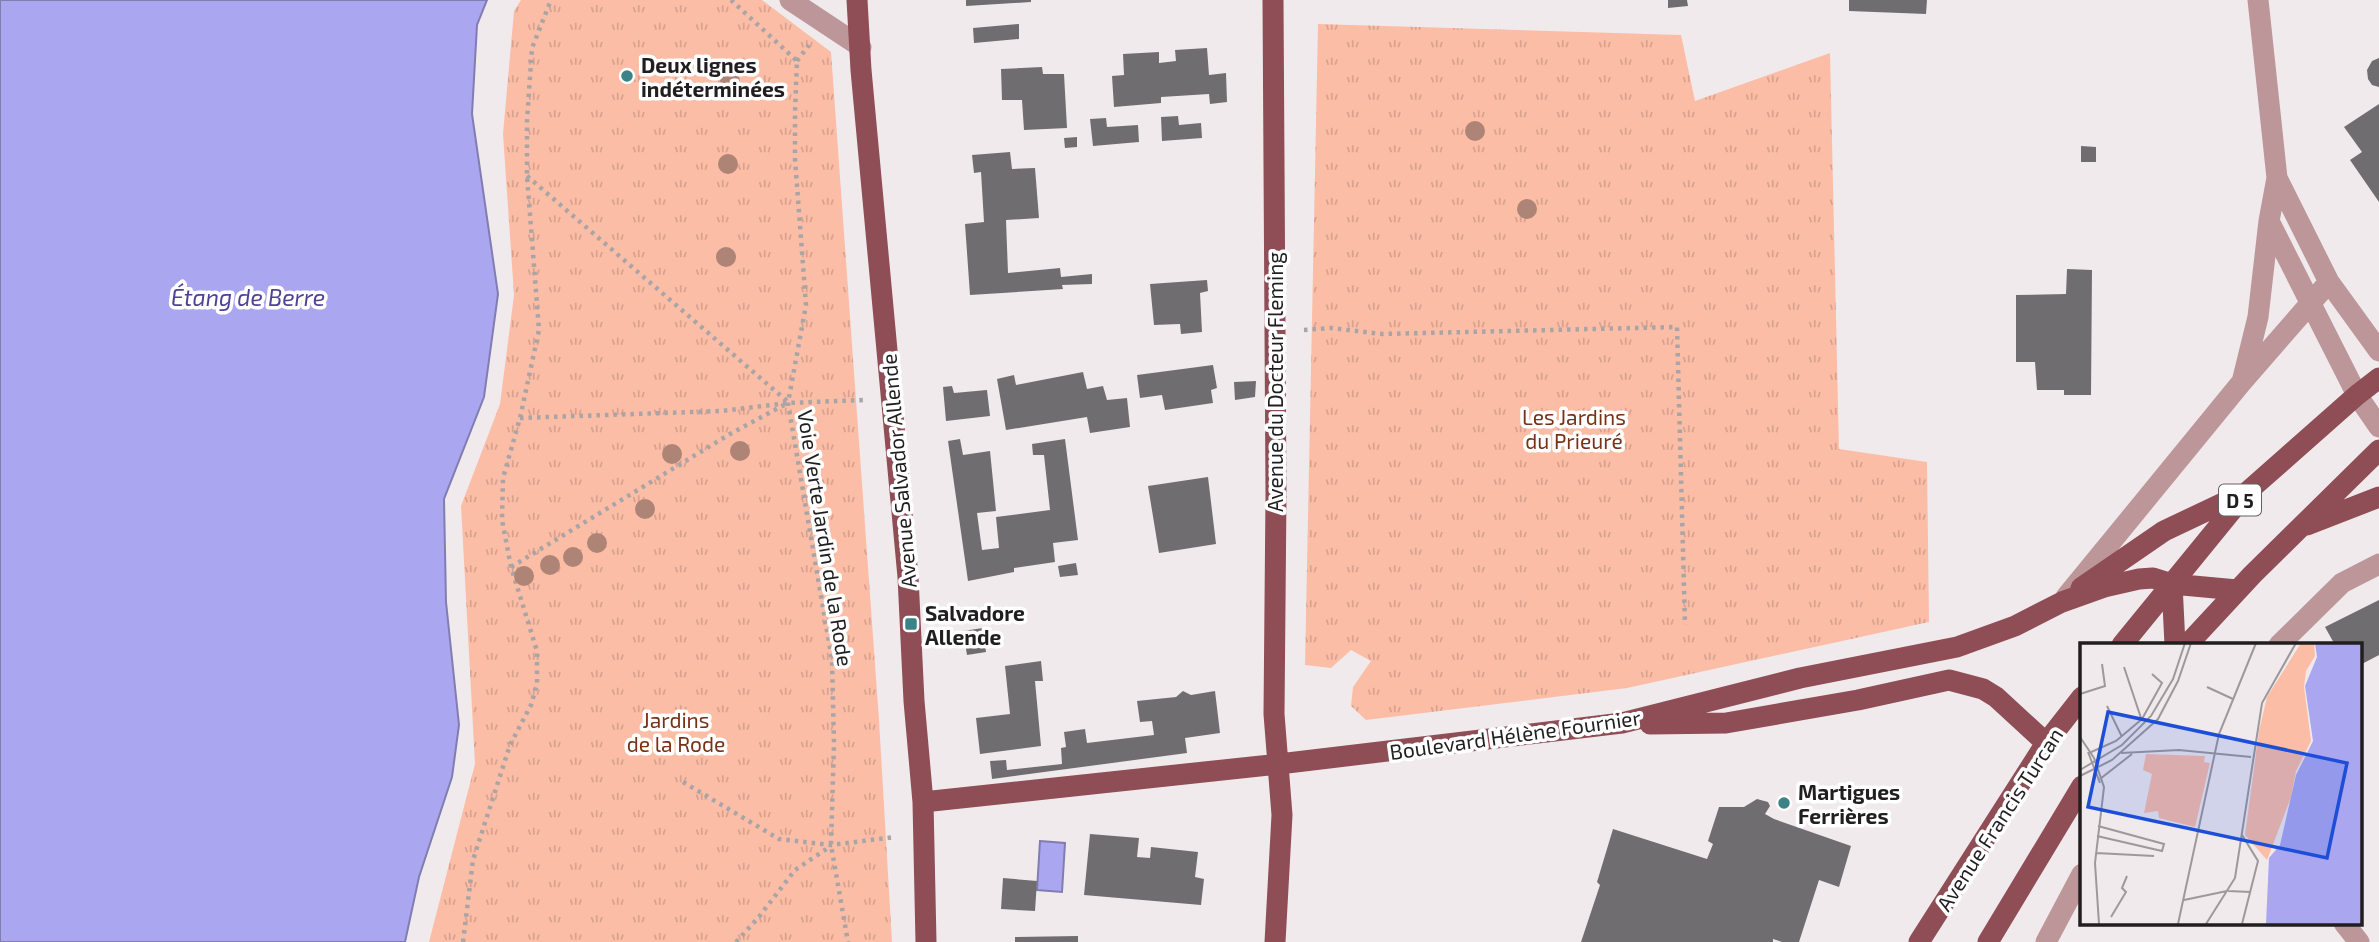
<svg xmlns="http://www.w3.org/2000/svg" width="2379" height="942" font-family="'Exo 2',sans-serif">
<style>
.park{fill:url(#park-tufts)}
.water{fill:#aaa6f0;stroke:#817db1;stroke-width:2}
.building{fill:#706d71}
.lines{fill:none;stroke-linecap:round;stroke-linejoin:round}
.path{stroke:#a9a4a6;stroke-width:4.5;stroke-dasharray:3.5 5;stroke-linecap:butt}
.minor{stroke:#bd9699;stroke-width:21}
.major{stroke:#8f4d56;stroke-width:21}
.tree{fill:#ae8476}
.poi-dot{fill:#3b8386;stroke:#fff;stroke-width:2.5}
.labels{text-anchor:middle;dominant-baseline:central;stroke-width:7;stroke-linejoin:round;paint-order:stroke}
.shield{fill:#fff;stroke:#636262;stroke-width:2}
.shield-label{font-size:19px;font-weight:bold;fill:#201e1f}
.poi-label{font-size:21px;font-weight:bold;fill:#201e1f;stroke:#fff;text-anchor:start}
.street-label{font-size:21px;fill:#201e1f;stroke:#fff}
.park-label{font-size:21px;fill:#783114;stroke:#fff}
.water-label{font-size:23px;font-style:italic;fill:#4e4297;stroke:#fff}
.inset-road{fill:none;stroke:#9d989b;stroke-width:2}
.view{fill:#1d4ed8;fill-opacity:0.15;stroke:#1d4ed8;stroke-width:3.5}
.inset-edge{fill:none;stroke:#201e1f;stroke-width:3.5}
</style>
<defs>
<pattern id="park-tufts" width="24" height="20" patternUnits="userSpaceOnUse" patternTransform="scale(1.75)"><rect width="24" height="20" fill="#fcbda6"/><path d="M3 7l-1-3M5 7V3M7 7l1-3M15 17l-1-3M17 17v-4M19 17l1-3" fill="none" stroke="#d8a28e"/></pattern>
</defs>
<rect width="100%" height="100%" fill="#f0eaed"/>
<!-- park -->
<path class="park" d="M521,0H762L831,52L879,720L892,942H429L475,764L461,506L500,404L514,295L503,134L514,11Z
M1318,24L1681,35L1695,101L1830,53L1839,449L1927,462L1929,622L1627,688L1366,720L1351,706L1353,687L1371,661L1351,650L1331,668L1305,665Z"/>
<!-- water -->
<path class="water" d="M0,0H487L477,25L472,114L498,294L484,397L444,499L446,602L459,725L452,777L419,877L405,942H0Z
M1040,841L1065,843L1062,892L1037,890Z"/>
<!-- building -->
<path class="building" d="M966,0H1031V2L966,6Z
M1668,0H1687L1688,6L1668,8Z
M1849,0H1927L1926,14L1849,11Z
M1019,24V39L974,43L973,28Z
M1207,48L1209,75L1226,73L1227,102L1210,104L1209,94L1161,97V103L1114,107L1112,76L1124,75L1123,54L1159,52V63L1176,61L1175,50Z
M2379,58V87L2372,85L2368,79L2367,70L2372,61Z
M1042,67L1043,74H1064L1067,128L1024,130L1022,100H1002L1001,69Z
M2379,104V202L2350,160L2362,152L2344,127Z
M1178,116L1179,125L1201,123L1202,138L1162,141L1161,117Z
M1106,118L1107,127L1138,125L1139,142L1093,146L1090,119Z
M1077,137V147L1065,148L1064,138Z
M2081,146L2096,147V162H2081Z
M1010,152L1012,169L1035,168L1039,218L1006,220L1008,273L1060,268L1061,277L1092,274V284L1062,285L1063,289L970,295L965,224L984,222L981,172L974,173L972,155Z
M2067,269L2092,270L2091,395H2064V390H2037L2035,362H2016V295L2066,294Z
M1207,280L1208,291L1200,293L1202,332L1181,334L1180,324L1154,325L1150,284Z
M1213,365L1217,388L1211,390L1213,403L1165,410L1162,395L1140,398L1137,375Z
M1083,372L1087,389L1103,386L1107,400L1127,398L1130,427L1090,433L1087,417L1006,430L997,379L1014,375L1016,385Z
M1256,381L1255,397L1235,400L1234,382Z
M952,386L954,393L987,390L990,416L946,421L943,387Z
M960,439L963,455L990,451L996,511L977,513L982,550L999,548L996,517L1050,510L1044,455H1033L1032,444L1065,439L1078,540L1053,543L1055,562L1014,568V572L968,581L948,441Z
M1208,477L1216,544L1159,553L1148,486Z
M1076,563L1078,575L1060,577L1058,566Z
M2379,600V655L2360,665V645H2335L2325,627Z
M983,628L986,652L967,655L963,631Z
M1041,661L1043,681H1035L1041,746L980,754L976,718L1010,714L1005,666Z
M1183,691L1191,695L1215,691L1220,733L1185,738L1187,753L992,779L990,761L1006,760L1007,770L1062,764L1061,748L1066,747L1064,732L1085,729L1087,743L1154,735L1152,721L1140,722L1137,701L1176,697Z
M1757,799L1768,802L1770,806L1765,814L1774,819L1851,846L1839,887L1819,880L1799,942H1782L1773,939V942H1581L1600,885L1597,882L1613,829L1707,859L1713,844L1708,841L1719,807H1744Z
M1090,834L1139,838L1137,857L1150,858L1151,847L1198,852L1195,877L1204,879L1201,905L1084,895Z
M1003,878L1037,881L1035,911L1001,909Z
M1078,936V942H1015V937Z"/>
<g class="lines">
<!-- path -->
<path class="path" d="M731,0L797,61L795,112V159L806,305L788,403L832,660L834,744L831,845L848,942
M797,61L809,45
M527,176L788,402
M1304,330L1331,328L1382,334L1677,327L1685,625
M520,418L721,411L788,403L863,400
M511,567L730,434L784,405
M683,782L779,839L831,845L895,837
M463,942L473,860L510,745L531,705L537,684V651L511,567L502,520L503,478L520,418L539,330L527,176V121L532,48L551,0
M736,942L758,918L795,870L831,846"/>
<!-- minor -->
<path class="minor" d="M790,0L861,47
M2258,0L2277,178L2269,221L2357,395L2379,427
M2277,178L2329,282L2379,351
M2243,378L2258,317L2269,221
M2066,597L2241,383L2329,282
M2279,645L2342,583L2379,564
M2344,923L2359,942
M2046,942L2082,874"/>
<!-- major -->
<path class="major" d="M857,0L861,70L908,577L914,701L923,802L926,942
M1273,0L1276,494L1274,714L1282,815L1275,942
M2307,525L2379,497
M2172,584L2175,645
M2081,588L2164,531L2240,495
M2122,645L2246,493L2357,395L2379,378
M2187,645L2252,575L2379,450
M1650,724L1726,723L1858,700L1949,680L1983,689L1996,697L2046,743
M923,802L1279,764L1622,723L1800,678L1957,647L2015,626L2062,602L2104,587L2139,579L2153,578L2172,584L2237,590
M1919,942L2046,743L2082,697
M1988,942L2082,786"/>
</g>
<!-- trees -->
<g class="tree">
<circle cx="730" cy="81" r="10"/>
<circle cx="1475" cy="131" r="10"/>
<circle cx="728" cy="164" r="10"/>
<circle cx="1527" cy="209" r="10"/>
<circle cx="726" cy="257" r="10"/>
<circle cx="740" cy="451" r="10"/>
<circle cx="672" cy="454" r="10"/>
<circle cx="645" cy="509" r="10"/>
<circle cx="597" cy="543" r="10"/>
<circle cx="573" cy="557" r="10"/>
<circle cx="550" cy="565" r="10"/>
<circle cx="524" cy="576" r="10"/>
</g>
<!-- markers -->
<g class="poi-dot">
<circle cx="627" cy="76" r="7"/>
<rect x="904" y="617" width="14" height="14" rx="3.5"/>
<circle cx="1784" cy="803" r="7"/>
</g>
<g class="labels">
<!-- shield labels -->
<rect class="shield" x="2219" y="484.5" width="42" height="31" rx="5"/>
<g class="shield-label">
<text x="2240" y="500">D 5</text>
</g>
<!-- poi labels -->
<g class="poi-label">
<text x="641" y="64">Deux lignes<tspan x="641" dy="24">indéterminées</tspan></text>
<text x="925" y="612">Salvadore<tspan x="925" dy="24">Allende</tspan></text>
<text x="1798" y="791">Martigues<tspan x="1798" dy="24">Ferrières</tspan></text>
</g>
<!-- street labels -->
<g class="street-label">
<text transform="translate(1274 382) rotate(-90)">Avenue du Docteur Fleming</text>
<text transform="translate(898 471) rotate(-95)">Avenue Salvador Allende</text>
<text transform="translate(826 538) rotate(81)">Voie Verte Jardin de la Rode</text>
<text transform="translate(1515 734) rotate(-8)">Boulevard Hélène Fournier</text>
<text transform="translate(1999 819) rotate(-57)">Avenue Francis Turcan</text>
</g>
<!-- park labels -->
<g class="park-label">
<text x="1574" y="416">Les Jardins<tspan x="1574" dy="24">du Prieuré</tspan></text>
<text x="676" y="719">Jardins<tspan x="676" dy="24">de la Rode</tspan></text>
</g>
<!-- water labels -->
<g class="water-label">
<text x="248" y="297">Étang de Berre</text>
</g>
</g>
<!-- overview -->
<g transform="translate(2080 643)">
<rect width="282" height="282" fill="#f0eaed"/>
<path d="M221,0H234L235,13L226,28L224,44L231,98L216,128L211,154L187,217L165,192L179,88L187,54ZM66,111L125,113L124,119L130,120L115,184L79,175L78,168L64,170L72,131L63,127Z" fill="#fcbda6"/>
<path d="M235,0H282V281H186L189,215L200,202L216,132L233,98L225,43L237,14Z" fill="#aaa6f0"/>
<path class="inset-road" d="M44,24L61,75M127,44L153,56M0,51L25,43L22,21M27,63L42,94M0,94L14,115L24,144L15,220L19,281M8,109L20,140M9,110L36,98L62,76L82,40L72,31M41,110L99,107L171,114M0,127L42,102L71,73L93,36L105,0M0,133L32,117L78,76L98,38L111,0M20,136L52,111M17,193L82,208L84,201L18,183M16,210L74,213M148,248L171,249M104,257L147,248M31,274L46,249L42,245L47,233M98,281L139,91L176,0M126,281L155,235L182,60L216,0M162,281L178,218L162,192"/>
<path class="view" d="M28,69L267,120L247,215L8,164Z"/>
<rect width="282" height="282" class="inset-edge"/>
</g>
</svg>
